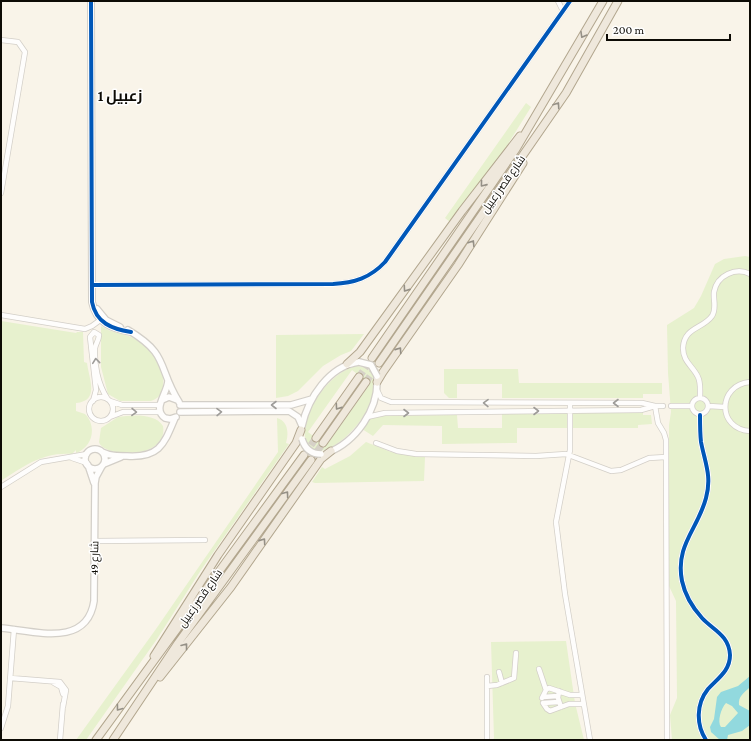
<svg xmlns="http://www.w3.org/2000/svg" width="751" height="741" font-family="'Crimson Pro',Cairo,serif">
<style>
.green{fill:#e7f1ce;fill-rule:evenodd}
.water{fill:#92d9de;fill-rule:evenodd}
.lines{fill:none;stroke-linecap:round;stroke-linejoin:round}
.primary-tunnel{stroke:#d6d1c7;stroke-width:7;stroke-dasharray:7 3.5;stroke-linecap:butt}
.minor-casing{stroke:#d3cfc8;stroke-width:6}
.tertiary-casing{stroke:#d3cfc8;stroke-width:8}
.primary-casing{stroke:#b2a68e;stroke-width:9}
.minor{stroke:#fefdfc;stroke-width:4.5}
.tertiary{stroke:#fefdfc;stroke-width:5.5}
.primary{stroke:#efe8dc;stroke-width:7}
.tertiary-bridge-casing{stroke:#d3cfc8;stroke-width:8;stroke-linecap:butt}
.tertiary-bridge{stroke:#fefdfc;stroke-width:5.5}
.cycleway-casing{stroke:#fff;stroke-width:6}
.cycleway{stroke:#0057b8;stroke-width:4}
.oneway{stroke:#959086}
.oneway2{stroke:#9e9c99}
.labels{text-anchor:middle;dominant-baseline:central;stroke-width:3;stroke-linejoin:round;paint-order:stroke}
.street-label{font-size:11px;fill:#0d0b05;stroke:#fff}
.district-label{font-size:15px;font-weight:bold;fill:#0d0b05;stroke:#fff}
</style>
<rect width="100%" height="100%" fill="#f9f4e9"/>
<!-- green -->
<path class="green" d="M526,103L531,107L503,152L450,222L445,218Z
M745,256L750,257V740H672L670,715L677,698L676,601L669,586V425L671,412L668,373L667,325L694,308L701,296L715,264L724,259Z
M1,321L76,333L77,332H83L84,362L87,363C89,379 100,401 76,403V411L85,414C97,426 93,447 76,453V450L72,454C43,452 24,466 1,481Z
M101,326C111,333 123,333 133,338C149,346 166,366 163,385C163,393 158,399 151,401H120L108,394L101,367Z
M364,334L351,351L341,355L323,366L298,391L288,396L276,398V335Z
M357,366L367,368C401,396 313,485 305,437C301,411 332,370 357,366ZM352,370L370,384L326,446L308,432Z
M444,369H518L519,383H662V394H643V398H502V384H457V398H449L444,393Z
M643,412V415H651L652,424L638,425V428H517V443L442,444V426L383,425L373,436L362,429L367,421L375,416L457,415L458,428H502V414Z
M118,417C132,415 155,413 163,426C169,460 103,458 99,442L101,428Z
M277,418C288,421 289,433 286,443L289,444L201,570L157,639L86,740H76L156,629L278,452Z
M366,442L391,452L425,457L424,481L315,483L312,482L322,467L325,469L350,456Z
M566,641L575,703L584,740H493L494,738L491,642Z"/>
<!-- water -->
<path class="water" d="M750,676V687C744,693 738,696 739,705L750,711V725L742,731L728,735L727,740H720L711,732L710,727L714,719L717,697L721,692L738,686ZM726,703L732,706L738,713L725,727H721C717,722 721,708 726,703Z"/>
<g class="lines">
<!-- primary-tunnel -->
<path class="primary-tunnel" d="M359,377L372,358
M366,382L379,363
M305,454L316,438
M311,460L323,443"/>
<defs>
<path id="minor" d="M558,1L563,11
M1,40L18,42L25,52L1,193
M93,285L333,284C354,283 370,278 385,262L570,1
M1,315L85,329L92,326L103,318
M750,382C717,385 717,429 750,431
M377,390L381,398L391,402L642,403L655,406
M89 409a12 12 0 1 1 24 0a12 12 0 1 1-24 0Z
M692 406a8 8 0 1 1 16 0a8 8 0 1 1-16 0Z
M700,398C700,391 701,383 698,377C693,366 683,362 683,348C684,327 703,329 712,316C717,308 713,300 714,292C717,275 736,267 750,274
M93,401L96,390L90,337L94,332L99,335C99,340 96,343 95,348C94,364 98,384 107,398
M110,401L122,405H159
M570,403V450L556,522L565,594L590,740
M655,406L658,423L664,433L666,440L667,740
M671,406H692
M709,406L725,407
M700,415C700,424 700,433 701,442C705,463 712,476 706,498C698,529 675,545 682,581C685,595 692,607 702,618C713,630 729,635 730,655C730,671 718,678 708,689C696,704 696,725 706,740
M110,417L123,412H159
M367,417L385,413L641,410L655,406H663
M376,443L397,451L416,454L536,456L566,454L611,471L621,470L649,458L666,457
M72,458L87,463
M1,487L41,462L87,454
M95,541L205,540
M539,669L546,690
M499,672L502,683
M487,677V740
M10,678L60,682L66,690L63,707
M54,683L61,687L63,694
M487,686L497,685L514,678L516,653
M559,691L558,698L561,707
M543,697L558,696
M542,698L546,690L549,688L570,695H582
M543,703L547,709L550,711L569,704H583
M543,703L559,702
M1,728L8,706L14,629
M60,740L63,704"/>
<path id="tertiary" d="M91,1L92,302C96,323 112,329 131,332
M97,309L106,320L120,327
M128,330C170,355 157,367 179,402
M168,381C167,394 152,409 165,418L170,419L176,417
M162,400L169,397L177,400
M180,405H291L312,399
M180,412L289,411L298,417L302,426
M302,426C308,398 329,366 359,362
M85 459a10 10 0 1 1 20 0a10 10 0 1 1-20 0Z
M102,452C110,456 118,456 127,456C160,458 164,444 175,418
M327,453C356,442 379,409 377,378
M104,464L121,457
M88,465L94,483
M1,628C35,631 87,648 94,601L95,483L96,477L102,466"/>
<path id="primary" d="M372,358L516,149L603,1
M379,363L566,93L618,1
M347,364L360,352L462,211L520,136
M377,382L383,372L458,265L523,163
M316,438L359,377
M323,443L366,382
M154,656L218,555L296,443L301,430
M160,677L231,587L321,459L331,451
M96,740L304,455
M113,740L178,643L311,460"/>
</defs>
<!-- minor casing -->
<use href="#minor" class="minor-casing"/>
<!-- tertiary casing -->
<use href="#tertiary" class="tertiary-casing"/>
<!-- primary casing -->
<use href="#primary" class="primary-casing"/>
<!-- minor -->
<use href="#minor" class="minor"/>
<!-- tertiary -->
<use href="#tertiary" class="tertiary"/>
<!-- primary -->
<use href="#primary" class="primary"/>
<defs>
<path id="tertiary-bridge" d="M359,362L371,365L377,376
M302,439C305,449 311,454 321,454"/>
</defs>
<!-- tertiary-bridge casing -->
<use href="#tertiary-bridge" class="tertiary-bridge-casing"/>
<!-- tertiary-bridge -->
<use href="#tertiary-bridge" class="tertiary-bridge"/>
<defs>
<path id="cycleway" d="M91,1L92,302C96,323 112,329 131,332
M93,285L333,284C354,283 370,278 385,262L570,1
M700,415C700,424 700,433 701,442C705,463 712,476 706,498C698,529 675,545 682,581C685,595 692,607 702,618C713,630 729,635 730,655C730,671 718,678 708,689C696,704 696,725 706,740"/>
</defs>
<!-- cycleway casing -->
<use href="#cycleway" class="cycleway-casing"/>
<!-- cycleway -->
<use href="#cycleway" class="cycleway"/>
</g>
<!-- one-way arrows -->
<defs><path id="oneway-chevron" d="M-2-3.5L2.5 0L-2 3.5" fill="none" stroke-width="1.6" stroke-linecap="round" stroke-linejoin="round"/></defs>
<g class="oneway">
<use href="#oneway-chevron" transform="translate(583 35) rotate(120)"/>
<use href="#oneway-chevron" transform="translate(557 105) rotate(-56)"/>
<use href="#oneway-chevron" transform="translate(483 184) rotate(129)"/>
<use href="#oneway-chevron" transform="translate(472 243) rotate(-58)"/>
<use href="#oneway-chevron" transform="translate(406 289) rotate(125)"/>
<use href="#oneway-chevron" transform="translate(399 350) rotate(-55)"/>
<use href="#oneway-chevron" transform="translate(338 407) rotate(125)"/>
<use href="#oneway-chevron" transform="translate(286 494) rotate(-54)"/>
<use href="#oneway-chevron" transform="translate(263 541) rotate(-55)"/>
<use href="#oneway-chevron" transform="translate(185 646) rotate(-52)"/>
<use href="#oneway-chevron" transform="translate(119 708) rotate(127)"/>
</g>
<g class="oneway2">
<use href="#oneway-chevron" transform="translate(96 361) rotate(-96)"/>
<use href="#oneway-chevron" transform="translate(486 403) rotate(-179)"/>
<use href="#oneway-chevron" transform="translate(616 403) rotate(180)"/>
<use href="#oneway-chevron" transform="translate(274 405) rotate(-180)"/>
<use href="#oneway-chevron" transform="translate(536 411)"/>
<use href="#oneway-chevron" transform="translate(134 412) rotate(1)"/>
<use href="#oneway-chevron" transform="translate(219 412) rotate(-1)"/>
<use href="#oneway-chevron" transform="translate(406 413)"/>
</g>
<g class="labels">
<!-- street labels -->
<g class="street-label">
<text transform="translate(503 184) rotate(-55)">شارع قصر زعبيل</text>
<text transform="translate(94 558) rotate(-89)">شارع 49</text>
<text transform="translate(200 598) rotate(-55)">شارع قصر زعبيل</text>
</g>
<!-- district labels -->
<g class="district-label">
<text x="120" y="96">زعبيل 1</text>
</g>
</g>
<!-- border -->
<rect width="751" height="741" fill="none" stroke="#0d0b05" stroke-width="4"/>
<!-- scale -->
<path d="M607 34v6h123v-6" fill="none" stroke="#0d0b05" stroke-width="2"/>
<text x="613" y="34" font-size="12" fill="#0d0b05" stroke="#ffffff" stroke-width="3" paint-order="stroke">200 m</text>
</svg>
